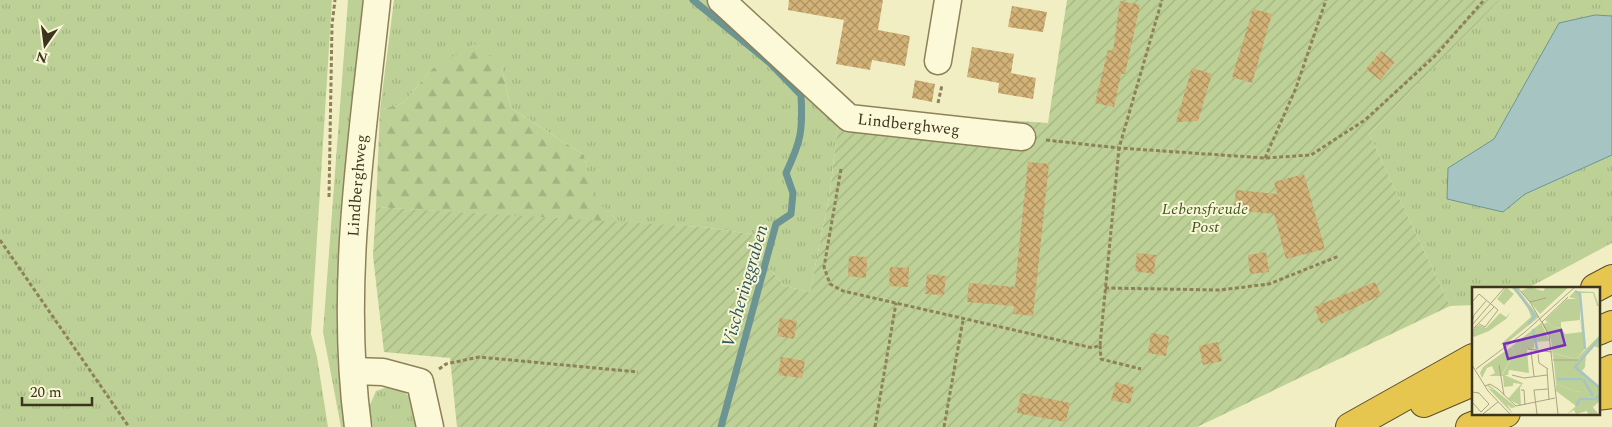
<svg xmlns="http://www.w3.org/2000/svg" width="1612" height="427" font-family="Spectral,serif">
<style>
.grass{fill:url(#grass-tufts)}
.forest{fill:url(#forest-firs)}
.garden{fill:url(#garden-furrows)}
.water{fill:#a6c4c2;stroke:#6c9493}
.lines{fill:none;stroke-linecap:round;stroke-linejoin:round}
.stream{stroke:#6c9493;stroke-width:7}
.building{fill:url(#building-cross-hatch)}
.street-casing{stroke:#8e8159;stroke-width:29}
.highway-casing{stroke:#5b4d2d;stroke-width:30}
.path{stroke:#8e8159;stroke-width:3;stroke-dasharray:4 2.5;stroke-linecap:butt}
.street{stroke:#fbf9d8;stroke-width:26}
.highway{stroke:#e6c64f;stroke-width:28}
.labels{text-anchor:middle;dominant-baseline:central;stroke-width:4;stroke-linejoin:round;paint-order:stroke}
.street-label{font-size:16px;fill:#3d341e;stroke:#f8f6d4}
.park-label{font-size:16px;font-style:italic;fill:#405b23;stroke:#f8f6d4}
.water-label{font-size:18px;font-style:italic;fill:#2c555e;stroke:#f8f6d4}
.inset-river{fill:none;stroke:#a6c4c2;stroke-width:2.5}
.inset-road{fill:none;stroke:#aaa482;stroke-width:1}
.view{fill:#7b2cbf;fill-opacity:0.15;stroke:#7b2cbf;stroke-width:2.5}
.inset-edge{fill:none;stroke:#3d341e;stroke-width:2.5}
</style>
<defs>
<pattern id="grass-tufts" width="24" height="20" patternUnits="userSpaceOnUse" patternTransform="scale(1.25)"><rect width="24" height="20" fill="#bdd197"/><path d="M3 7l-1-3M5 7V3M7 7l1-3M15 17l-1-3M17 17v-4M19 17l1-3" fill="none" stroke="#a3b482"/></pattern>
<pattern id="forest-firs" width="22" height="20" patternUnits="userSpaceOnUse" patternTransform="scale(1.25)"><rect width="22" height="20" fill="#bdd197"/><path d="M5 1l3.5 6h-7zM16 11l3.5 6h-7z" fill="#a3b482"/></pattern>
<pattern id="garden-furrows" width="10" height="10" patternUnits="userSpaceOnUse" patternTransform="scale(1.25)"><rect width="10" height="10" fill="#bdd197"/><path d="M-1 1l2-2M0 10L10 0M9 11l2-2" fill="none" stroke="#a3b482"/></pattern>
<pattern id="building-cross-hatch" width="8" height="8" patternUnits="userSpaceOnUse" patternTransform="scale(1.25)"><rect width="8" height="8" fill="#d2b277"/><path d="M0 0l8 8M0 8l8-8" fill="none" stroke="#ac9261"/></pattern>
</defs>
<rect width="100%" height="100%" fill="#f2eec4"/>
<!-- grass -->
<path class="grass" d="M0,0H332L311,334L317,357L328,427H0Z
M348,0H366L350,427H341L323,332Z
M394,0H711L838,124L830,192L810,292L784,286L760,257L752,234L702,227L621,223L593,199L584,155L511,108L501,65L432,69L403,103L380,110Z
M1500,0H1612V16L1595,15L1559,23L1494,139L1448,168L1447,198L1503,212L1525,194L1612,155V243L1528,288H1473V305L1450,306L1369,134Z
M394,385C411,395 420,407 422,427H373L369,407L376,391Z"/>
<!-- forest -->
<path class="forest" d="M474,44L501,65L511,108L584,155L594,199L621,223L376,207L380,110L403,103L432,69Z"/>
<!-- garden -->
<path class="garden" d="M1067,0H1500L1369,134L1450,306L1197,427H457L450,358L384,352L373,256L376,207L702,227L752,234L760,257L784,286L810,292L830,192L838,124L870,111L1048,123Z"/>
<!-- water -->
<path class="water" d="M1595,15L1612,16V155L1525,194L1503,212L1447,199L1448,168L1494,139L1559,23Z"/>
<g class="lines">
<!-- stream -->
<path class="stream" d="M693,0L770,63L801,95C803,131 801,141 786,173L793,193L791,214L776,224L721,427"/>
</g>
<!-- building -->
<path class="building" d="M789,0H883L878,30L910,36L905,66L872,60L870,70L836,64L844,20L788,10Z
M1120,1L1140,5L1125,74H1121L1114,107L1095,103L1108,50L1113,51Z
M1012,6L1047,12L1043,32L1008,27Z
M1253,9L1272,14L1252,83L1232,77Z
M972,47L1014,54L1011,73L1036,78L1033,99L998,93L999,83L967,77Z
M1381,51L1395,62L1380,80L1366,69Z
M1192,68L1212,74L1198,121L1176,122Z
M915,80L935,84L932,102L912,98Z
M1028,162L1049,164L1033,316L1013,314L1014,306L967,302L969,283L1015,287Z
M1304,174L1325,249L1286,259L1274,214L1234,210L1236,190L1277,194L1274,182Z
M1266,252L1269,272L1250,274L1248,255Z
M1137,253L1156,255L1154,274L1135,271Z
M849,256L867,257L866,278L848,276Z
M890,267L909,268L908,287L889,286Z
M927,274L946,276L944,295L925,294Z
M1375,282L1381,295L1321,324L1314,307Z
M780,318L797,321L794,339L777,336Z
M1151,333L1169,336L1166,356L1148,353Z
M1218,342L1222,361L1203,365L1199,346Z
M781,357L805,361L802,378L778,375Z
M1116,382L1134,387L1130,404L1111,400Z
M1021,393L1070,403L1066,422L1017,413Z"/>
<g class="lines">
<defs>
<g id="street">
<path id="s1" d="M721,0L849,118L1022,137"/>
<path d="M938,61L948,0"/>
<path d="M353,371L383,372L420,382L430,427"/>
<path id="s2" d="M358,427C339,285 362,142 377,0"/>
</g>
<path id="highway" d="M1595,288L1612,279
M1598,331L1612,325
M1598,375L1612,369
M1598,396L1612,394
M1424,403L1473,382
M1350,427L1473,358
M1470,427L1506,413"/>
</defs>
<!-- street casing -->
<use href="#street" class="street-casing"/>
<!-- highway casing -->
<use href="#highway" class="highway-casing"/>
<!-- path -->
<path class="path" d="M938,103L942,85
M1046,140L1119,148L1265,158L1311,155L1365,120L1435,56L1484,0
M1265,158L1296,88L1326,0
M841,169L824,267L830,284L843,291L1093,348L1100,345L1101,359L1141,369
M329,197L332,25L335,0
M0,240L129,427
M1105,288L1220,290L1269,284L1339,256
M1100,345L1119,148L1162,0
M439,369L446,364L479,357L638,372
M875,427L896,303
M944,427L963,320"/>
<!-- street -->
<use href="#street" class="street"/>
<!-- highway -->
<use href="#highway" class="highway"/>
</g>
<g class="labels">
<!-- street labels -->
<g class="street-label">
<text stroke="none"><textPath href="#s1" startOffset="234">Lindberghweg</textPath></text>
<text stroke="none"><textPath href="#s2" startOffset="242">Lindberghweg</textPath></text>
</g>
<!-- park labels -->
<g class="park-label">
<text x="1205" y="209">Lebensfreude<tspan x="1205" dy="18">Post</tspan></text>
</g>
<!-- water labels -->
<g class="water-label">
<text transform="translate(745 286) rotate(-74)">Vischeringgraben</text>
</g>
</g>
<!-- overview -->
<g transform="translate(1472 287)">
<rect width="128" height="128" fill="#f2eec4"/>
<path d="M34,0L42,7L32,18L25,12ZM103,4L122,5L127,19H125L121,6H108L107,27L112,50L113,62L104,72L82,66L81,71L79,53L71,38L75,35L83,41L89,40L93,47L110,45L107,28L108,13L97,10ZM39,25L34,32L17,44L2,50L0,48V43L6,38L14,41L28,26L34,30ZM39,60L43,65L30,87L51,96L48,101L49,119L36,112L49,97L41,96V99L32,100L31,89H17L23,86L20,79L15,81L10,91L8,86L11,80ZM84,97L106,105L118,102L121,110L109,112H126L127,109V115L121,120L126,127H116L115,124L104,127L102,123L95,127L104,119L84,104ZM17,98L44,120L39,121L35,117L41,127L16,101L22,103L15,99Z" fill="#bdd197"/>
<path d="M39,0H44L67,30L37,54L28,58L59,30L55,18ZM127,49V61L122,59L114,68L113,80L110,84L127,100V109L126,112L109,113L104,120L109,112L121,110L118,103L106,105L84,97L81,66L104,72Z" fill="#bdd197"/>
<path d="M58,0L71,4L74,0H97L68,27L49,4ZM95,12H108V33L89,35V40L83,41L73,33ZM69,36L78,54L62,55V61L55,63L57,86L37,83L36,88H30L43,65L39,60Z" fill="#bdd197"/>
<path class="inset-river" d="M42,0L63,29L56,37M103,4L108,7L113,62M61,42L65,62M128,51L103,80L128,101M85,92H110M111,92L121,109M104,119L108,112H124L128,108"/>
<path class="inset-road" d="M45,0L58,15L77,48L86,127M0,15L7,7L26,23L13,40L7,37M58,15L74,11M0,36L2,28L14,14M0,38L33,0M2,41L22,20M77,48L70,35L96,10M56,62L80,65M59,64L62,89M66,67L67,76L76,82M81,73H106M0,78L16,104L38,127M27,78L32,108M4,82L53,45L103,0M75,82L77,113M40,88L52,91L75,88M13,99L18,97L26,102L44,119L83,111M49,103H52L53,118M0,105L7,106L17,117L9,125L0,115M11,127L26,115M65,127L62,103L76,102"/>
<path class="view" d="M89,43L93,58L36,72L32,57Z"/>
<rect width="128" height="128" class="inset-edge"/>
</g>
<!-- north arrow -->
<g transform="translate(45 45) rotate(194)" stroke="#f8f6d4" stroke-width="4" paint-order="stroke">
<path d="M0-4L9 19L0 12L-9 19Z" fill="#3d341e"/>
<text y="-8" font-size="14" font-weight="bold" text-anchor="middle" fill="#3d341e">N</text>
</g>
<!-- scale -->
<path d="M22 397v8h70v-8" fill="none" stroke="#3d341e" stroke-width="2.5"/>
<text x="30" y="397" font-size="15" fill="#3d341e" stroke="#f8f6d4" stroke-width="4" paint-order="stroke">20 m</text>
</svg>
